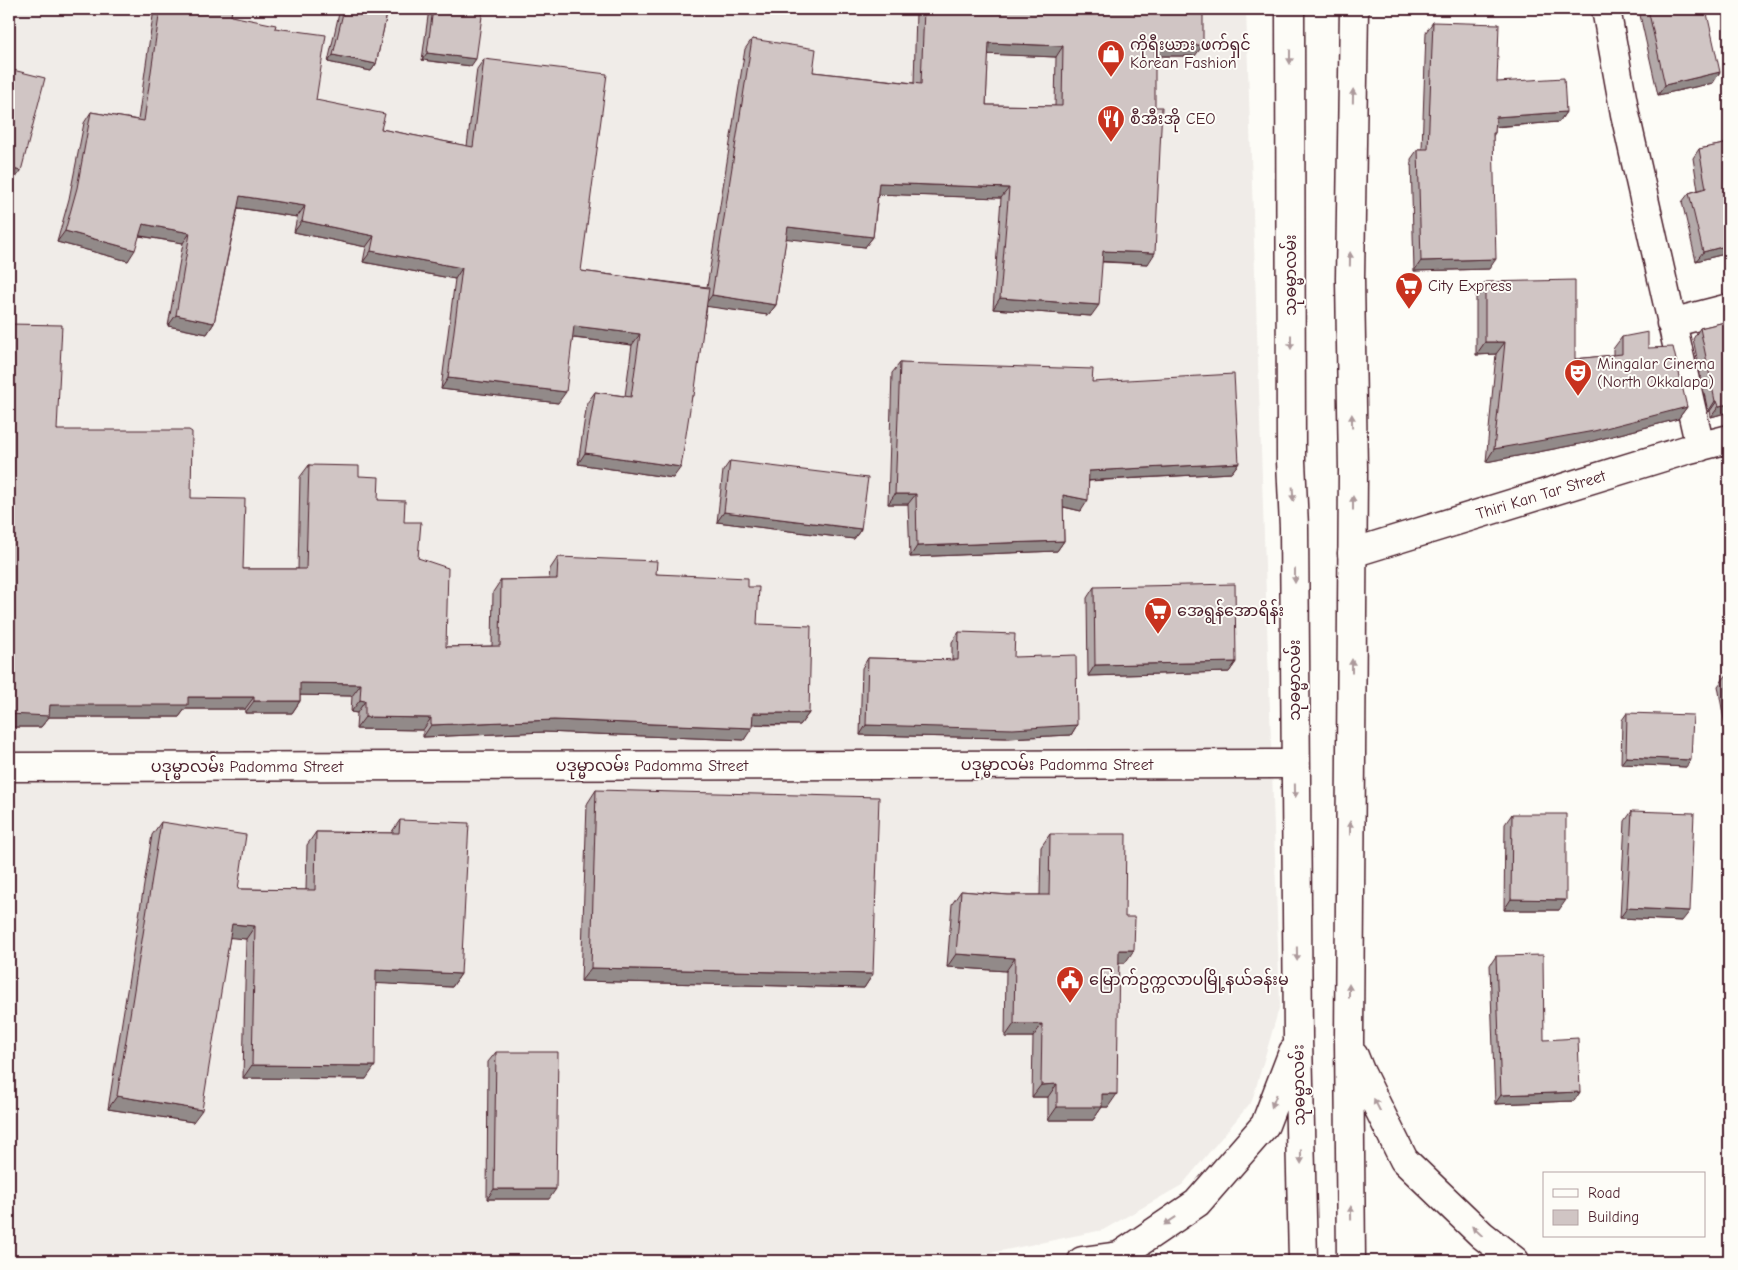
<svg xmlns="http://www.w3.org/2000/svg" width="1738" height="1270" font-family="'Comic Neue','Noto Sans Myanmar',sans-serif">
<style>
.built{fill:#f0ece8}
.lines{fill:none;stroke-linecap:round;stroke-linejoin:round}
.street-casing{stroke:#4a1f2b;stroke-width:31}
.primary-casing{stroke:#4a1f2b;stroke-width:31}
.street{stroke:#fdfcf7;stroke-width:28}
.primary{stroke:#fdfcf7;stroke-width:28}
.wall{fill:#b3a9a9;stroke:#4a1f2b;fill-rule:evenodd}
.shaded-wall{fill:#928a89;stroke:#4a1f2b}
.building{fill:#d0c5c4;stroke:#4a1f2b;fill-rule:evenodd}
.oneway{fill:#ac999b}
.labels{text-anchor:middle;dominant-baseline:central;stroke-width:4;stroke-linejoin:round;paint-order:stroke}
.poi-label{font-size:16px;fill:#4a1f2b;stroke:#fdfcf7;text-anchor:start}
.street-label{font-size:16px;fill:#4a1f2b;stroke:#fdfcf7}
</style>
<rect width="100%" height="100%" fill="#fdfcf7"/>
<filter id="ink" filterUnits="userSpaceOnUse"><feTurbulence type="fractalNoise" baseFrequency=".02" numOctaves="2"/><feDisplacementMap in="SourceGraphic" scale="10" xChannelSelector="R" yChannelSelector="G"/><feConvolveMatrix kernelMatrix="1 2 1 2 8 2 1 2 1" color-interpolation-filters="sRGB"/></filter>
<g filter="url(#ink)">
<!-- built -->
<path class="built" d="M9,9H1246L1280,1005L1252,1101L1182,1185L1103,1230L961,1259L9,1255Z"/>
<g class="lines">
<defs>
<path id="street" d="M1606,9L1625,114L1700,447
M1671,323L1729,308
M1352,553L1686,450L1729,439
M9,767L1295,764"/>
<path id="primary" d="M1290,9L1291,461L1294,527L1298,1039L1303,1261
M1354,1056L1360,1071L1404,1160L1482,1235L1515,1261
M1082,1261L1119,1256L1197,1203L1265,1125L1293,1052
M1351,1261L1349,1039L1353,470L1350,279L1354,9"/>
</defs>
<!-- street casing -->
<use href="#street" class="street-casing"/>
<!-- primary casing -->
<use href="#primary" class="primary-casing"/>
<!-- street -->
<use href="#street" class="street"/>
<!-- primary -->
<use href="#primary" class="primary"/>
</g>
<!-- wall -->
<path class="wall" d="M154,9H232L231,16L275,28L316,100L381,129L467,146L477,69L484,59L581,271L707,287L745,49L752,39L813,72L914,83L916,12L919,9H1203L1195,56H1155L1148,264L1102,262L1091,316L993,309L1001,198L878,194L873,237L865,247L786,238L776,305L768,315L707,306L691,401L673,478L578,464L587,403L595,392L625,396L632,345L573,338L558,403L441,389L455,279L363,262L366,247L294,232L297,217L238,208L214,323L207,334L168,326L183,243L139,236L128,261L57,242L69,199L84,123L91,112L138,120ZM988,54L1056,57L1055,106L986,105Z
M340,9H388L376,64L371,71L328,62Z
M429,9H483L471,66L422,60Z
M1645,9H1706L1713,83L1658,95L1640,15Z
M1433,22L1497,82L1566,112L1559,122L1495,127V133L1493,136L1489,269L1414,271L1411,159L1418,149H1422L1426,32Z
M1729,143V253L1696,261L1682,202L1689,193L1698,190L1693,158L1699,149Z
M1485,282L1575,359L1613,355V349L1622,337L1648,348L1687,407L1678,419L1585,443L1486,462L1496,354L1476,355V294Z
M1729,321V412L1711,417L1710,411L1708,412L1693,339L1700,328Z
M9,324L57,430L191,498L243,569H298L300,477L309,465L359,476L378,500L404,522L418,558L446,647L492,646L493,592L501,580L549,579L550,569L558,557L656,574L748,587L757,624L809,713L800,725H752L744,740L545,732L423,737V730L356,729L357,713L351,712L352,696L300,695V701L292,713H245V709H185L179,717H49L41,727H9Z
M900,363L1092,382L1239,463L1231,473L1089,481L1081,511L1063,507L1064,541L1057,551L910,557L908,504H888L892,373Z
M730,461L861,529L854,539L717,522L723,471Z
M1094,587L1236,662L1229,672L1088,676L1087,598Z
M959,632L1014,657L1077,725L1071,735L1006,738L860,735L862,668L868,658L952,660V642Z
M1728,673H1729V748L1718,686Z
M1627,713L1686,767L1621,764L1622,720Z
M596,790L873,974L864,988L581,981L587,804Z
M1632,811L1682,921L1620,918L1625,821Z
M1512,814L1559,910H1504L1505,824Z
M400,820L461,974L452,987L376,983L366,1079L243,1078L246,939L230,937L193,1122L108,1109L152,835L161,822L238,889L306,890L307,845L316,832L391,833Z
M1050,834L1125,917V963H1119L1108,1107H1102L1093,1120H1048V1097H1032L1033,1037H1005L1006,971L947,967L952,904L961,891L1008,895H1040L1041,847Z
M1496,956L1544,1040L1580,1092L1574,1101L1495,1104L1490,965Z
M496,1052L549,1199H487L488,1062Z"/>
<!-- shaded-wall -->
<path class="shaded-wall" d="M989,43L1063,46L1056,57L981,54Z
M1155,45H1203L1195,56H1147Z
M427,53L476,59L471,66L422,60Z
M333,55L376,64L371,71L328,62Z
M1720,72L1713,83L1658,95L1665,85Z
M1566,112L1559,122L1489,127L1496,117Z
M9,168L21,171L11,184H9Z
M879,183L1009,188L1001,198L872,194Z
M240,196L305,206L297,217L233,207Z
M302,221L374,236L366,247L294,232Z
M143,224L190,233L183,243L135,235Z
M788,227L873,237L865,247L781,238Z
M65,231L135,250L128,261L57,242Z
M1729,245V253L1696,261L1703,252Z
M371,251L462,268L455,279L363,262Z
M1103,251L1155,253L1148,264L1095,261Z
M1496,259L1489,269L1414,271L1421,261Z
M712,295L776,305L768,315L704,306Z
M1000,298L1099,305L1091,316L993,309Z
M176,315L214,323L207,334L168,326Z
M574,326L640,334L632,345L567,337Z
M1485,342H1505L1496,354L1476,355Z
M448,378L566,392L558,403L441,389Z
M1715,401H1717L1710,411L1708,412Z
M1729,404V412L1711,417L1719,406Z
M1687,407L1678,419L1585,443L1486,462L1494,449Z
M585,453L681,467L673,478L578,464Z
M1239,463L1231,473L1082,481L1089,471Z
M895,494H916L908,504H888Z
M1063,495L1088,500L1081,511L1056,505Z
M724,512L861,529L854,539L717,522Z
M1064,541L1057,551L910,557L917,546Z
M1236,662L1229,672L1088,676L1095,665Z
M300,683L361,684L352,696L292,695Z
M188,697H254L245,709H185L179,717H49L41,727H9V714L50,705Z
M360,700L365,701L357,713L351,712Z
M254,701H300L292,713H245Z
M753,713H809L800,725L745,724Z
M365,717L431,718L423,730L356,729Z
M554,720L752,728L744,740L545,732L423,737L431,725Z
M866,725H1077L1071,735L1006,738L860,735Z
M1626,757L1691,760L1686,767L1621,764Z
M1511,899L1566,900L1559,910H1504Z
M1627,908L1690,911L1682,921L1620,918Z
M232,924L255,926L246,939L223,937Z
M1119,950H1134L1125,963H1110Z
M956,954L1015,958L1006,971L947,967Z
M591,968L873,974L864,988L581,981Z
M376,970L461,974L452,987L367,983Z
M1014,1024H1042L1033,1037H1005Z
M252,1065L375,1066L366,1079L243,1078Z
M1057,1084L1048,1097H1032L1041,1085Z
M1580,1092L1574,1101L1495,1104L1501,1095Z
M1102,1094H1117L1108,1107H1102L1093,1120H1048L1057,1107Z
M117,1096L202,1110L193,1122L108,1109Z
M494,1189H556L549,1199H487Z"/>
<!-- building -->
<path class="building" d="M160,9H232L231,16L276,25L275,28L326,35L316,100L385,114L381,129L473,147L484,59L607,74L581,271L709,288L694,396H692L681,467L585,453L595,392L631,397L640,334L574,326L566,392L448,378L462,268L371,251L374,236L302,221L305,206L240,196L214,323L176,315L190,233L143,224L135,250L65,231L77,188L91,112L144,121Z
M344,9H388L376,64L333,55Z
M433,9H483L476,59L427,53Z
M924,9H1203V45H1155V107H1162L1155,253L1103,251L1099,305L1000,298L1009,188L879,183L873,237L788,227L776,305L712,295L752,39L816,49L813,72L921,84ZM989,43L1063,46L1062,106L986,105Z
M1648,9H1706L1720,72L1665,85Z
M1433,22L1499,24L1497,82L1564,78L1566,112L1496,117L1495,133H1493L1496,259L1421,261L1418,149H1428Z
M9,69L45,78L21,171L9,168Z
M1729,143V245L1703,252L1689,193L1706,188L1699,149Z
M1575,280V359L1622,354V337L1648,332V348L1673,347L1687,407L1594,431L1494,449L1505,342H1485V282Z
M1729,321V404L1719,406L1717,401H1715L1700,328Z
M9,324L62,325L57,430H189L192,432L191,498L245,499L243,569H306L309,465L359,466V476L379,477L378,500L405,501L404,522H421L418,558L448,568L446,647L500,646L501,580L557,579L558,557L657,561L656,574L748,578V587H759L757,624L811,626L809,713H753L752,728L554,720L431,725V718L365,717V701L360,700L361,684L300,683V701H254V697H188V705H50L49,716L9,714Z
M900,363L1093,369L1092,382L1234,374L1239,463L1089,471L1088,500L1063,495L1064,541L917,546L916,494H895Z
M730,461L868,478L861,529L724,512Z
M1235,584L1236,662L1095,665L1094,587Z
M959,632L1015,634L1014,657L1076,655L1077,725L1013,729L866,725L868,658L958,660Z
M1627,713L1693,715L1691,760L1626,757Z
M596,790L879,797L873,974L591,968Z
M1632,811L1694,813L1690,911L1627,908Z
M1512,814H1566V900L1511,899Z
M400,820L469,823L461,974L376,970L375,1066L252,1065L255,926L232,924L202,1110L117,1096L161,822L246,835L238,889L315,890L316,832L399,833Z
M1050,834H1126L1125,917H1135L1134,950H1119L1117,1094H1102V1107H1057V1084L1041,1085L1042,1024H1014L1015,958L956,954L961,891L1008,895H1049Z
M1543,955L1544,1040L1578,1038L1580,1092L1501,1095L1496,956Z
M496,1052H558L556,1189H494Z"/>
<!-- one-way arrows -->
<defs><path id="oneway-solid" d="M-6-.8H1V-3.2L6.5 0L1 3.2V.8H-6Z" transform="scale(1.25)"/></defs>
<g class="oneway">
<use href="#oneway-solid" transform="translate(1290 57) rotate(90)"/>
<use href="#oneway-solid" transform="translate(1353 96) rotate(-89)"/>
<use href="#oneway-solid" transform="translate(1350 259) rotate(-89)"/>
<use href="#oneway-solid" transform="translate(1291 342) rotate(90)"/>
<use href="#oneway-solid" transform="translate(1352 421) rotate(-91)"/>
<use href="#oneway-solid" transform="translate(1293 494) rotate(87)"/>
<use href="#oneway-solid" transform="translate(1353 503) rotate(-90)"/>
<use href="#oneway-solid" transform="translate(1295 576) rotate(90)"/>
<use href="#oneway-solid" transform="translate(1352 666) rotate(-90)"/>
<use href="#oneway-solid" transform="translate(1295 791) rotate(89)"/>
<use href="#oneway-solid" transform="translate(1350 828) rotate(-90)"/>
<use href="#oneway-solid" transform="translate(1297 954) rotate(89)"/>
<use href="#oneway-solid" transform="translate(1349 991) rotate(-90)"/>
<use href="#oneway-solid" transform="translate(1274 1101) rotate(111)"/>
<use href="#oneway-solid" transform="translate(1377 1105) rotate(-117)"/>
<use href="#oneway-solid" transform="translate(1301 1157) rotate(89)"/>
<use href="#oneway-solid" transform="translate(1351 1213) rotate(-91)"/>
<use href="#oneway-solid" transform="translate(1170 1221) rotate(146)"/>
<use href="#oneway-solid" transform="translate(1477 1231) rotate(-137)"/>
</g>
</g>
<!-- icons -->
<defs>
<symbol id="shop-pin" viewBox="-11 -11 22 30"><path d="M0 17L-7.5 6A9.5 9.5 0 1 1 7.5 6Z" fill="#c8321e" stroke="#fdfcf7"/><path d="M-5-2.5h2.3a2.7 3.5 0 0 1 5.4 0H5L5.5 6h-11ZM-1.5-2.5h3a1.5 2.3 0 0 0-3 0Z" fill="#fff"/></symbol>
<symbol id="restaurant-pin" viewBox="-11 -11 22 30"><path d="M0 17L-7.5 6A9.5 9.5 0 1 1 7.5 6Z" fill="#c8321e" stroke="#fdfcf7"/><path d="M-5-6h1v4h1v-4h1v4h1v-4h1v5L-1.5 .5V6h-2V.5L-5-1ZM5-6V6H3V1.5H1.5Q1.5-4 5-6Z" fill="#fff"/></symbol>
<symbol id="supermarket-pin" viewBox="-11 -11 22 30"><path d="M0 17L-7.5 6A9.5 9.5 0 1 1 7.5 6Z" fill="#c8321e" stroke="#fdfcf7"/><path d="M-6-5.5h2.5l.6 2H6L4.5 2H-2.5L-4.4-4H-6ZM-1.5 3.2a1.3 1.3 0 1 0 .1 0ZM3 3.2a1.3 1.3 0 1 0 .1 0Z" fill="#fff"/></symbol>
<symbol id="theatre-pin" viewBox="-11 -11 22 30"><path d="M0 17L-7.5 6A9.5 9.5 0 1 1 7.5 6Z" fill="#c8321e" stroke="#fdfcf7"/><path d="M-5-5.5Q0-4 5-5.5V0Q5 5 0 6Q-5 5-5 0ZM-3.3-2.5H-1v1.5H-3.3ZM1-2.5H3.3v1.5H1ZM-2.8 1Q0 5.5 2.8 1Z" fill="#fff"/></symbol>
<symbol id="civic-pin" viewBox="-11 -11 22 30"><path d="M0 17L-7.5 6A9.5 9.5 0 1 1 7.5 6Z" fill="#c8321e" stroke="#fdfcf7"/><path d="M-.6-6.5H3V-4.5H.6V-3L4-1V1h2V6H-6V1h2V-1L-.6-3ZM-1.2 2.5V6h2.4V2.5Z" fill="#fff"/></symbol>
</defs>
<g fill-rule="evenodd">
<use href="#shop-pin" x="1095" y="38" width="32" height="43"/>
<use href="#restaurant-pin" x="1095" y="103" width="32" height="43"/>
<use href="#supermarket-pin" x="1393" y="270" width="32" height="43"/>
<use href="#theatre-pin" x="1562" y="357" width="32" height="43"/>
<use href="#supermarket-pin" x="1142" y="595" width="32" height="43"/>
<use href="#civic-pin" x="1054" y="964" width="32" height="43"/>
</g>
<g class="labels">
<!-- poi labels -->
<g class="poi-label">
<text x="1130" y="45">ကိုရီးယား ဖက်ရှင်<tspan x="1130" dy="18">Korean Fashion</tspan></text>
<text x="1130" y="119">စီအီးအို CEO</text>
<text x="1428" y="286">City Express</text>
<text x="1597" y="364">Mingalar Cinema<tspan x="1597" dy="18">(North Okkalapa)</tspan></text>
<text x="1177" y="611">အေရွန်အောရိန်း</text>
<text x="1089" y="980">မြောက်ဥက္ကလာပမြို့နယ်ခန်းမ</text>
</g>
<!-- street labels -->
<g class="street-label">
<text transform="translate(1291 275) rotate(-90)">သုဓမ္မာလမ်း</text>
<text transform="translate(1541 495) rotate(-17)">Thiri Kan Tar Street</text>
<text transform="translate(1295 680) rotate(-90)">သုဓမ္မာလမ်း</text>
<text x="1057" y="765">ပဒုမ္မာလမ်း Padomma Street</text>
<text x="652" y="766">ပဒုမ္မာလမ်း Padomma Street</text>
<text x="247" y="767">ပဒုမ္မာလမ်း Padomma Street</text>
<text transform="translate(1299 1085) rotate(-91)">သုဓမ္မာလမ်း</text>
</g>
</g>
<!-- margin -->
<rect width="1738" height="1270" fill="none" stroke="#fdfcf7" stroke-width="30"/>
<rect x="15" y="15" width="1708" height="1240" fill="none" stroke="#4a1f2b" stroke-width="2" filter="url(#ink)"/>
<!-- legend -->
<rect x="1543" y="1172" width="162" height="65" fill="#fdfcf7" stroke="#b5a4a5"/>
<rect x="1553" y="1189" width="25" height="8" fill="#fdfcf7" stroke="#b5a4a5"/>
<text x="1588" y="1198" font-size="15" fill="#4a1f2b">Road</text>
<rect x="1553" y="1210" width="25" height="15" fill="#d0c5c4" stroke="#b5a4a5"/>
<text x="1588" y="1222" font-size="15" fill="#4a1f2b">Building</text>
</svg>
